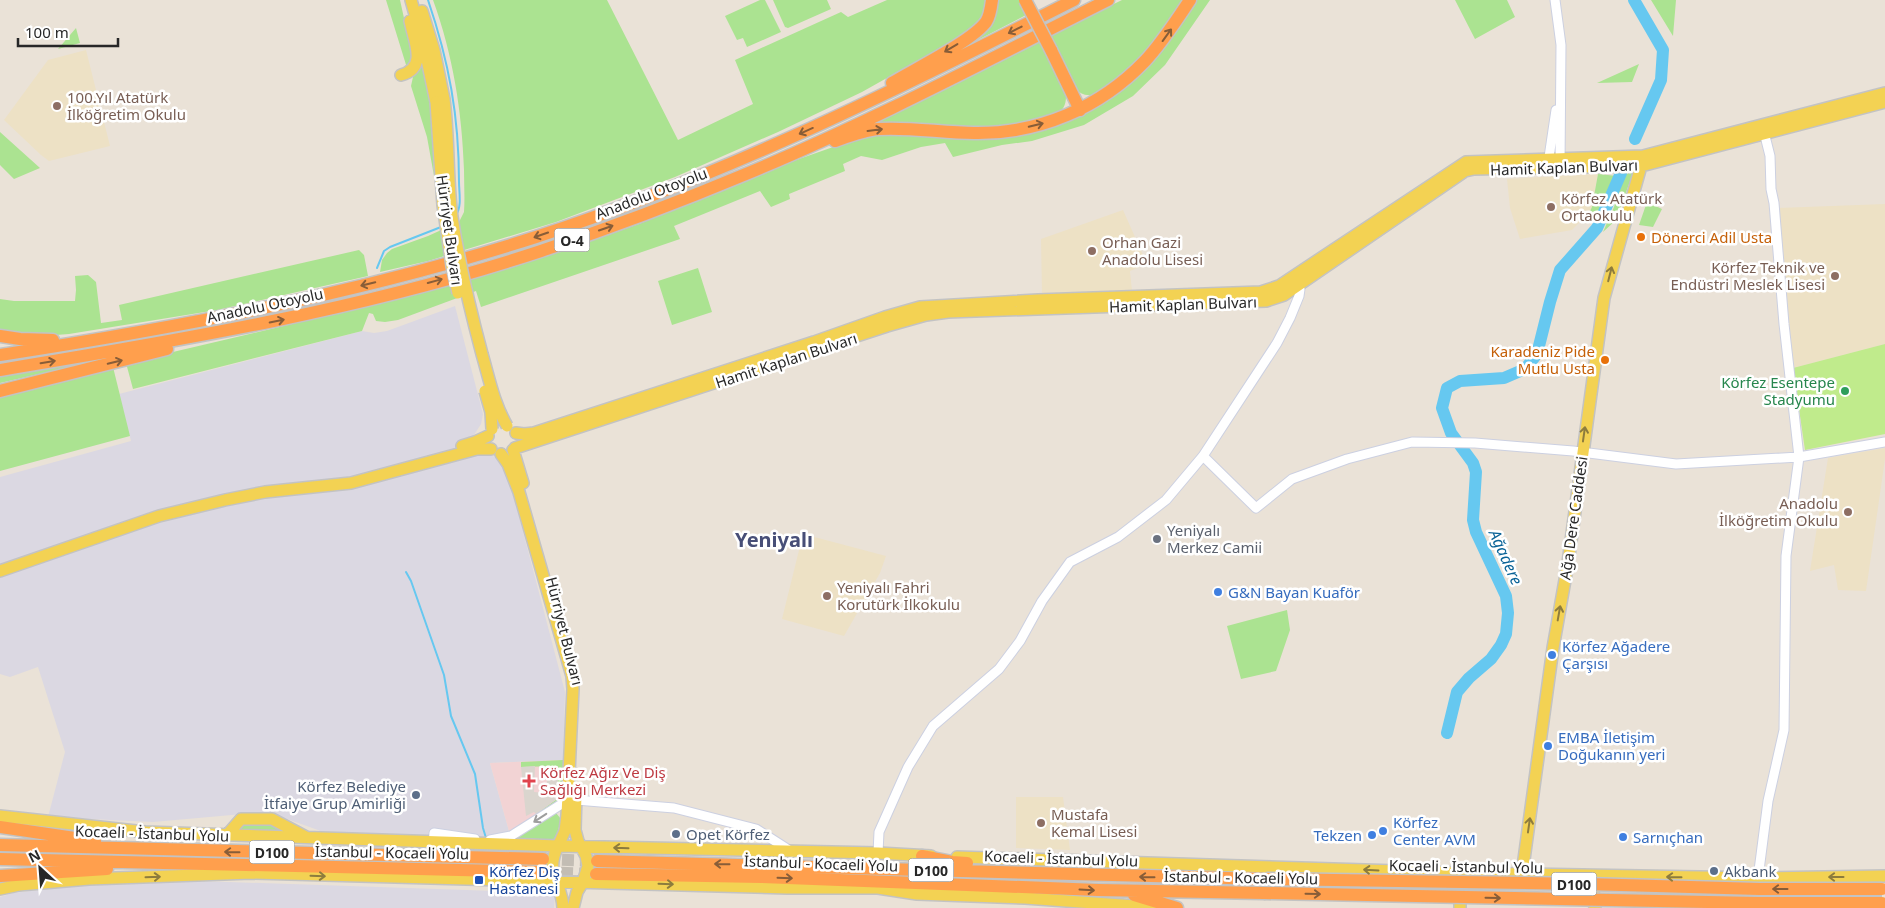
<svg xmlns="http://www.w3.org/2000/svg" width="1885" height="908" font-family="'Noto Sans',sans-serif">
<style>
.industrial{fill:#dbd8e2}
.education{fill:#ede1c5}
.medical{fill:#f2d3d4}
.green{fill:#abe391}
.pitch{fill:#c0eb8c}
.plaza{fill:#dad5ce}
.lines{fill:none;stroke-linecap:round;stroke-linejoin:round}
.stream{stroke:#66c8f0;stroke-width:2}
.river{stroke:#66c8f0;stroke-width:12}
.highway-tunnel{stroke:#c3bdb4;stroke-width:12;stroke-dasharray:12 6;stroke-linecap:butt}
.minor-casing{stroke:#ccd0e1;stroke-width:11}
.major-casing{stroke:#c3c3c3;stroke-width:14}
.highway-casing{stroke:#c3c3c3;stroke-width:15}
.minor{stroke:#fff;stroke-width:9}
.major{stroke:#f3d253;stroke-width:11}
.highway{stroke:#ff9f4d;stroke-width:12}
.major-bridge-casing{stroke:#c3c3c3;stroke-width:14;stroke-linecap:butt}
.highway-bridge-casing{stroke:#c3c3c3;stroke-width:15;stroke-linecap:butt}
.major-bridge{stroke:#f3d253;stroke-width:11}
.highway-bridge{stroke:#ff9f4d;stroke-width:12}
.oneway{stroke:#885d38}
.oneway2{stroke:#8d7c3d}
.oneway3{stroke:#9e9e9e}
.education-dot{fill:#8d6e63;stroke:#fff;stroke-width:2}
.food-dot{fill:#e8710a;stroke:#fff;stroke-width:2}
.leisure-dot{fill:#2e9e5b;stroke:#fff;stroke-width:2}
.worship-dot{fill:#6b7280;stroke:#fff;stroke-width:2}
.shop-dot{fill:#3f7fe0;stroke:#fff;stroke-width:2}
.health-dot{fill:#e0444e;stroke:#fff;stroke-width:2}
.service-dot{fill:#5c6f8a;stroke:#fff;stroke-width:2}
.transit-dot{fill:#1a4fb4;stroke:#fff;stroke-width:2}
.labels{text-anchor:middle;dominant-baseline:central;stroke-width:5;stroke-linejoin:round;paint-order:stroke}
.shield{fill:#fff;stroke:#686868;stroke-width:1}
.shield-label{font-size:14px;font-weight:bold;fill:#272727}
.education-label{font-size:15px;fill:#785e54;stroke:#fff;text-anchor:start}
.street-label{font-size:15px;fill:#272727;stroke:#fff}
.food-label{font-size:15px;fill:#c56008;stroke:#fff;text-anchor:start}
.leisure-label{font-size:15px;fill:#27864d;stroke:#fff;text-anchor:end}
.worship-label{font-size:15px;fill:#5b616d;stroke:#fff;text-anchor:start}
.shop-label{font-size:15px;fill:#366cbe;stroke:#fff;text-anchor:start}
.health-label{font-size:15px;fill:#be3a42;stroke:#fff;text-anchor:start}
.service-label{font-size:15px;fill:#4e5e75;stroke:#fff;text-anchor:start}
.transit-label{font-size:15px;fill:#164399;stroke:#fff;text-anchor:start}
.water-label{font-size:16px;font-style:italic;fill:#0a6397;stroke:#fff}
.district-label{font-size:20px;font-weight:bold;fill:#474e77;stroke:#fff}
</style>
<rect width="100%" height="100%" fill="#eae2d7"/>
<!-- industrial -->
<path class="industrial" d="M455,306L483,414L481,424L474,435L475,442L478,449L495,457L509,478L565,692L563,760L490,763L509,831L494,839L329,834L276,815L243,814L153,822L48,817L65,752L38,667L10,677L0,674V477L131,441L119,394L362,331L374,333L387,331Z
M171,880L555,893L554,908H0V897L13,893L90,884Z"/>
<!-- education -->
<path class="education" d="M86,50L110,146L49,161L41,155L4,120L48,60Z
M1598,174L1592,207L1589,213L1572,230L1520,239L1510,208L1507,179Z
M1885,204V344L1793,368L1778,208Z
M1123,210L1147,264L1130,271L1132,291L1042,295L1041,239Z
M1885,448V459L1866,591L1838,590L1834,565L1810,571L1828,458Z
M803,534L886,556L880,573L844,636L782,619Z
M1016,797H1063L1070,850L1016,848Z"/>
<!-- medical -->
<path class="medical" d="M563,760L562,800L537,817L509,831L490,763Z"/>
<!-- green -->
<path class="green" d="M386,0H400L413,59L407,68Z
M433,0H607L678,140L753,104L735,60L841,12L848,17L887,0H987C983,16 978,24 965,34L862,92L778,132L675,177L556,222L428,261L380,272L382,260L387,253L392,249L428,236L459,222L464,212C465,198 464,184 464,170C462,111 453,55 433,0Z
M760,0H765L781,32L747,47L743,38L737,40L725,16Z
M773,0H827L831,9L788,28L785,27Z
M995,0H1020L1028,14L945,57L980,35Z
M1122,0H1185L1139,62L1094,95C1084,96 1080,94 1074,86L1050,35Z
M1194,0H1210L1165,65L1133,96L1084,125L1032,141L1002,145L953,157L945,143L921,147L882,160L861,156L843,164L845,171L789,194L790,199L771,207L760,191L674,226L680,239L481,307L476,291L398,320L385,322L376,321L373,314L369,313L362,331L133,389L126,363L377,304L565,250L639,224L782,165L873,133L994,136L1103,100Z
M1455,0H1507L1515,17L1475,39Z
M1651,0H1676L1673,36Z
M76,28L80,43L58,49Z
M1041,40L1066,96C1066,106 1063,110 1055,115L1005,128L866,126L954,85Z
M423,63L432,117L434,176L427,137L411,86L413,77Z
M1639,64L1632,82L1597,83Z
M0,132L40,168L14,179L0,165Z
M1633,173L1616,220L1603,232L1614,207L1625,174Z
M1598,174L1617,176L1598,215L1589,213L1592,207Z
M1647,202L1662,209L1653,227L1639,225Z
M359,250L364,255L368,276L217,310L69,334L43,336L0,331V299L14,301H75L76,290L75,276L88,275L96,282L101,323L122,320L119,305Z
M698,268L712,312L672,325L658,281Z
M95,361L0,383V376Z
M113,367L130,436L0,471V396Z
M1287,610L1290,630L1276,671L1241,679L1227,626Z
M563,760L562,800L537,817L536,814L557,799L558,766L521,767V762Z
M556,813L561,819L556,838L549,842L516,838Z
M241,819H268L308,838L227,835Z"/>
<!-- pitch -->
<path class="pitch" d="M1885,344V434L1805,450L1793,368Z"/>
<!-- plaza -->
<path class="plaza" d="M535,766L534,792L547,793V775H558L557,799L536,814L534,812L526,816L521,767Z"/>
<g class="lines">
<!-- stream -->
<path class="stream" d="M428,0C449,62 459,116 459,182C459,192 462,207 456,215
M377,268L384,251L390,247L441,227
M406,572L411,581L444,675L451,716L475,774L483,828L486,838"/>
<!-- river -->
<path class="river" d="M1634,0L1663,50L1661,80L1635,139
M1447,733L1457,692L1469,678L1491,659L1501,645L1506,634L1508,613L1506,596L1476,532L1473,520L1476,472L1473,463L1451,433L1442,408L1447,388L1460,381L1504,378L1525,369L1537,354L1550,302L1560,270L1597,228L1621,173"/>
<!-- highway-tunnel -->
<path class="highway-tunnel" d="M544,859L597,861
M543,872L595,874"/>
<defs>
<path id="minor" d="M1555,0L1561,45L1560,165
M1548,164L1556,110
M1203,456L1256,508L1292,479L1347,459L1412,442L1475,443L1573,451L1676,464L1799,457L1885,442
M490,840L511,836L568,800H576L674,808L756,829L792,852
M433,843L434,833L475,839
M878,853L879,832L908,767L933,726L999,669L1020,641L1042,601L1070,562L1118,537L1166,500L1203,456L1277,343L1290,318L1299,296L1300,289L1296,280
M1758,878L1768,801L1784,730L1786,556L1799,457L1784,324L1774,203L1771,189L1770,156L1763,128"/>
<path id="major" d="M411,0L425,50L436,102
M422,11L434,50L444,99
M401,75C428,68 414,41 410,21
M516,433L524,434L534,433L814,342L885,317L920,307L1038,300L1261,292L1279,286L1466,162L1643,156L1885,93
M462,446L475,442L488,436
M515,448L887,326L926,315L948,312L1266,301L1284,295L1465,171L1474,169L1641,166L1885,102
M513,450L523,483
M0,571L159,516L225,500L265,492L351,483L477,449H491
M0,816L145,832L558,846L565,831L567,815L573,689L572,676L519,492L508,464L501,454
M227,835L241,819H272L306,837
M957,857L1460,873L1758,878L1885,876
M1522,874L1553,648L1568,563L1604,298L1641,166
M1460,875V908
M0,889L19,885L89,879L251,873L787,888H878L917,894L1025,898L1163,908
M563,908C562,881 544,874 558,846L878,853L931,856
M573,908L577,892L583,882L588,866L586,856L578,841L575,830L576,793
M1595,908L1592,882L1595,878"/>
<path id="highway" d="M1051,50L1080,110
M892,83C915,69 972,41 986,22C990,16 991,8 992,0
M835,141C849,136 864,130 879,129C911,127 943,133 974,133C1039,134 1100,108 1145,61C1162,43 1176,21 1190,0
M0,336L20,339L53,340
M0,355C181,327 362,293 536,237C723,176 899,89 1074,0
M0,370C182,340 366,309 541,251C610,228 679,202 746,174C869,123 988,60 1108,0
M0,391L167,349
M0,827L95,841
M0,845L543,859
M922,856L952,862L967,863
M0,859L543,872
M597,861C820,866 1043,875 1266,879
M596,874L761,877L1098,890L1264,893
M0,876L107,869
M1134,895L1177,908"/>
</defs>
<!-- minor casing -->
<use href="#minor" class="minor-casing"/>
<!-- major casing -->
<use href="#major" class="major-casing"/>
<!-- highway casing -->
<use href="#highway" class="highway-casing"/>
<!-- minor -->
<use href="#minor" class="minor"/>
<!-- major -->
<use href="#major" class="major"/>
<!-- highway -->
<use href="#highway" class="highway"/>
<defs>
<path id="major-bridge" d="M444,99C449,138 447,177 452,217C459,263 470,309 482,354C489,378 494,404 507,426
M436,102L443,205L452,266L458,293
M485,391L491,412L492,429"/>
<path id="highway-bridge" d="M1025,0L1051,50
M1266,879L1587,884L1759,889H1882
M1264,893L1757,903H1882"/>
</defs>
<!-- major-bridge casing -->
<use href="#major-bridge" class="major-bridge-casing"/>
<!-- highway-bridge casing -->
<use href="#highway-bridge" class="highway-bridge-casing"/>
<!-- major-bridge -->
<use href="#major-bridge" class="major-bridge"/>
<!-- highway-bridge -->
<use href="#highway-bridge" class="highway-bridge"/>
</g>
<!-- one-way arrows -->
<defs><path id="oneway-shaft" d="M-6 0H5M1.5-3L5.5 0L1.5 3" fill="none" stroke-width="1.6" stroke-linecap="round" stroke-linejoin="round" transform="scale(1.25)"/></defs>
<g class="oneway">
<use href="#oneway-shaft" transform="translate(1015 30) rotate(153)"/>
<use href="#oneway-shaft" transform="translate(1167 35) rotate(-54)"/>
<use href="#oneway-shaft" transform="translate(951 48) rotate(149)"/>
<use href="#oneway-shaft" transform="translate(1036 125) rotate(-14)"/>
<use href="#oneway-shaft" transform="translate(875 130) rotate(-7)"/>
<use href="#oneway-shaft" transform="translate(806 131) rotate(156)"/>
<use href="#oneway-shaft" transform="translate(606 228) rotate(-19)"/>
<use href="#oneway-shaft" transform="translate(541 235) rotate(161)"/>
<use href="#oneway-shaft" transform="translate(435 281) rotate(-15)"/>
<use href="#oneway-shaft" transform="translate(368 284) rotate(166)"/>
<use href="#oneway-shaft" transform="translate(277 321) rotate(-12)"/>
<use href="#oneway-shaft" transform="translate(48 362) rotate(-9)"/>
<use href="#oneway-shaft" transform="translate(115 362) rotate(-13)"/>
<use href="#oneway-shaft" transform="translate(232 852) rotate(-179)"/>
<use href="#oneway-shaft" transform="translate(722 864) rotate(-179)"/>
<use href="#oneway-shaft" transform="translate(1147 877) rotate(-179)"/>
<use href="#oneway-shaft" transform="translate(785 878) rotate(2)"/>
<use href="#oneway-shaft" transform="translate(1780 889) rotate(-180)"/>
<use href="#oneway-shaft" transform="translate(1087 890) rotate(3)"/>
<use href="#oneway-shaft" transform="translate(1313 894) rotate(1)"/>
<use href="#oneway-shaft" transform="translate(1493 898) rotate(1)"/>
</g>
<g class="oneway2">
<use href="#oneway-shaft" transform="translate(1610 274) rotate(-76)"/>
<use href="#oneway-shaft" transform="translate(1584 434) rotate(-82)"/>
<use href="#oneway-shaft" transform="translate(1559 613) rotate(-80)"/>
<use href="#oneway-shaft" transform="translate(1529 825) rotate(-82)"/>
<use href="#oneway-shaft" transform="translate(621 848) rotate(-178)"/>
<use href="#oneway-shaft" transform="translate(1371 870) rotate(-177)"/>
<use href="#oneway-shaft" transform="translate(318 876) rotate(2)"/>
<use href="#oneway-shaft" transform="translate(153 877) rotate(-2)"/>
<use href="#oneway-shaft" transform="translate(1674 877) rotate(-179)"/>
<use href="#oneway-shaft" transform="translate(1836 877) rotate(180)"/>
<use href="#oneway-shaft" transform="translate(666 884) rotate(2)"/>
</g>
<use class="oneway3" href="#oneway-shaft" transform="translate(540 818) rotate(147)"/>
<!-- markers -->
<g class="education-dot">
<circle cx="57" cy="106" r="5"/>
<circle cx="1551" cy="207" r="5"/>
<circle cx="1092" cy="251" r="5"/>
<circle cx="1835" cy="276" r="5"/>
<circle cx="1848" cy="512" r="5"/>
<circle cx="827" cy="596" r="5"/>
<circle cx="1041" cy="823" r="5"/>
</g>
<g class="food-dot">
<circle cx="1641" cy="237" r="5"/>
<circle cx="1605" cy="360" r="5"/>
</g>
<circle class="leisure-dot" cx="1845" cy="391" r="5"/>
<circle class="worship-dot" cx="1157" cy="539" r="5"/>
<g class="shop-dot">
<circle cx="1218" cy="592" r="5"/>
<circle cx="1552" cy="655" r="5"/>
<circle cx="1548" cy="746" r="5"/>
<circle cx="1383" cy="831" r="5"/>
<circle cx="1372" cy="835" r="5"/>
<circle cx="1623" cy="837" r="5"/>
</g>
<path class="health-dot" d="M526.5 773.5h5v5h5v5h-5v5h-5v-5h-5v-5h5z"/>
<g class="service-dot">
<circle cx="416" cy="795" r="5"/>
<circle cx="676" cy="834" r="5"/>
<circle cx="1714" cy="871" r="5"/>
</g>
<rect class="transit-dot" x="474" y="875" width="10" height="10" rx="2.5"/>
<g class="labels">
<!-- shield labels -->
<g class="shield">
<rect x="554.5" y="228.5" width="35" height="23" rx="4"/>
<rect x="249.5" y="840.5" width="45" height="23" rx="4"/>
<rect x="908.5" y="858.5" width="45" height="23" rx="4"/>
<rect x="1551.5" y="872.5" width="45" height="23" rx="4"/>
</g>
<g class="shield-label">
<text x="572" y="240">O-4</text>
<text x="272" y="852">D100</text>
<text x="931" y="870">D100</text>
<text x="1574" y="884">D100</text>
</g>
<!-- education labels -->
<g class="education-label">
<text x="67" y="97">100.Yıl Atatürk<tspan x="67" dy="17">İlköğretim Okulu</tspan></text>
<text x="1561" y="198">Körfez Atatürk<tspan x="1561" dy="17">Ortaokulu</tspan></text>
<text x="1102" y="242">Orhan Gazi<tspan x="1102" dy="17">Anadolu Lisesi</tspan></text>
<text x="1825" y="267" text-anchor="end">Körfez Teknik ve<tspan x="1825" dy="17">Endüstri Meslek Lisesi</tspan></text>
<text x="1838" y="503" text-anchor="end">Anadolu<tspan x="1838" dy="17">İlköğretim Okulu</tspan></text>
<text x="837" y="587">Yeniyalı Fahri<tspan x="837" dy="17">Korutürk İlkokulu</tspan></text>
<text x="1051" y="814">Mustafa<tspan x="1051" dy="17">Kemal Lisesi</tspan></text>
</g>
<!-- street labels -->
<g class="street-label">
<text transform="translate(1564 167) rotate(-2)">Hamit Kaplan Bulvarı</text>
<text transform="translate(651 193) rotate(-21)">Anadolu Otoyolu</text>
<text transform="translate(450 230) rotate(82)">Hürriyet Bulvarı</text>
<text transform="translate(1183 304) rotate(-2)">Hamit Kaplan Bulvarı</text>
<text transform="translate(265 305) rotate(-12)">Anadolu Otoyolu</text>
<text transform="translate(786 360) rotate(-18)">Hamit Kaplan Bulvarı</text>
<text transform="translate(1573 518) rotate(-82)">Ağa Dere Caddesi</text>
<text transform="translate(565 631) rotate(76)">Hürriyet Bulvarı</text>
<text transform="translate(152 833) rotate(2)">Kocaeli - İstanbul Yolu</text>
<text transform="translate(392 852) rotate(1)">İstanbul - Kocaeli Yolu</text>
<text transform="translate(1061 858) rotate(2)">Kocaeli - İstanbul Yolu</text>
<text transform="translate(821 863) rotate(2)">İstanbul - Kocaeli Yolu</text>
<text transform="translate(1466 866) rotate(1)">Kocaeli - İstanbul Yolu</text>
<text transform="translate(1241 877) rotate(1)">İstanbul - Kocaeli Yolu</text>
</g>
<!-- food labels -->
<g class="food-label">
<text x="1651" y="237">Dönerci Adil Usta</text>
<text x="1595" y="351" text-anchor="end">Karadeniz Pide<tspan x="1595" dy="17">Mutlu Usta</tspan></text>
</g>
<!-- leisure labels -->
<g class="leisure-label">
<text x="1835" y="382">Körfez Esentepe<tspan x="1835" dy="17">Stadyumu</tspan></text>
</g>
<!-- worship labels -->
<g class="worship-label">
<text x="1167" y="530">Yeniyalı<tspan x="1167" dy="17">Merkez Camii</tspan></text>
</g>
<!-- shop labels -->
<g class="shop-label">
<text x="1228" y="592">G&amp;N Bayan Kuaför</text>
<text x="1562" y="646">Körfez Ağadere<tspan x="1562" dy="17">Çarşısı</tspan></text>
<text x="1558" y="737">EMBA İletişim<tspan x="1558" dy="17">Doğukanın yeri</tspan></text>
<text x="1393" y="822">Körfez<tspan x="1393" dy="17">Center AVM</tspan></text>
<text x="1362" y="835" text-anchor="end">Tekzen</text>
<text x="1633" y="837">Sarnıçhan</text>
</g>
<!-- health labels -->
<g class="health-label">
<text x="540" y="772">Körfez Ağız Ve Diş<tspan x="540" dy="17">Sağlığı Merkezi</tspan></text>
</g>
<!-- service labels -->
<g class="service-label">
<text x="406" y="786" text-anchor="end">Körfez Belediye<tspan x="406" dy="17">İtfaiye Grup Amirliği</tspan></text>
<text x="686" y="834">Opet Körfez</text>
<text x="1724" y="871">Akbank</text>
</g>
<!-- transit labels -->
<g class="transit-label">
<text x="489" y="871">Körfez Diş<tspan x="489" dy="17">Hastanesi</tspan></text>
</g>
<!-- water labels -->
<g class="water-label">
<text transform="translate(1506 557) rotate(66)">Ağadere</text>
</g>
<!-- district labels -->
<g class="district-label">
<text x="774" y="539">Yeniyalı</text>
</g>
</g>
<!-- north arrow -->
<g transform="translate(40 868) rotate(334)" stroke="#ffffff" stroke-width="4" paint-order="stroke">
<path d="M0-4L9 19L0 12L-9 19Z" fill="#272727"/>
<text y="-8" font-size="14" font-weight="bold" text-anchor="middle" fill="#272727">N</text>
</g>
<!-- scale -->
<path d="M18 38v8h100v-8" fill="none" stroke="#272727" stroke-width="2.5"/>
<text x="25" y="38" font-size="15" fill="#272727" stroke="#ffffff" stroke-width="4" paint-order="stroke">100 m</text>
</svg>
